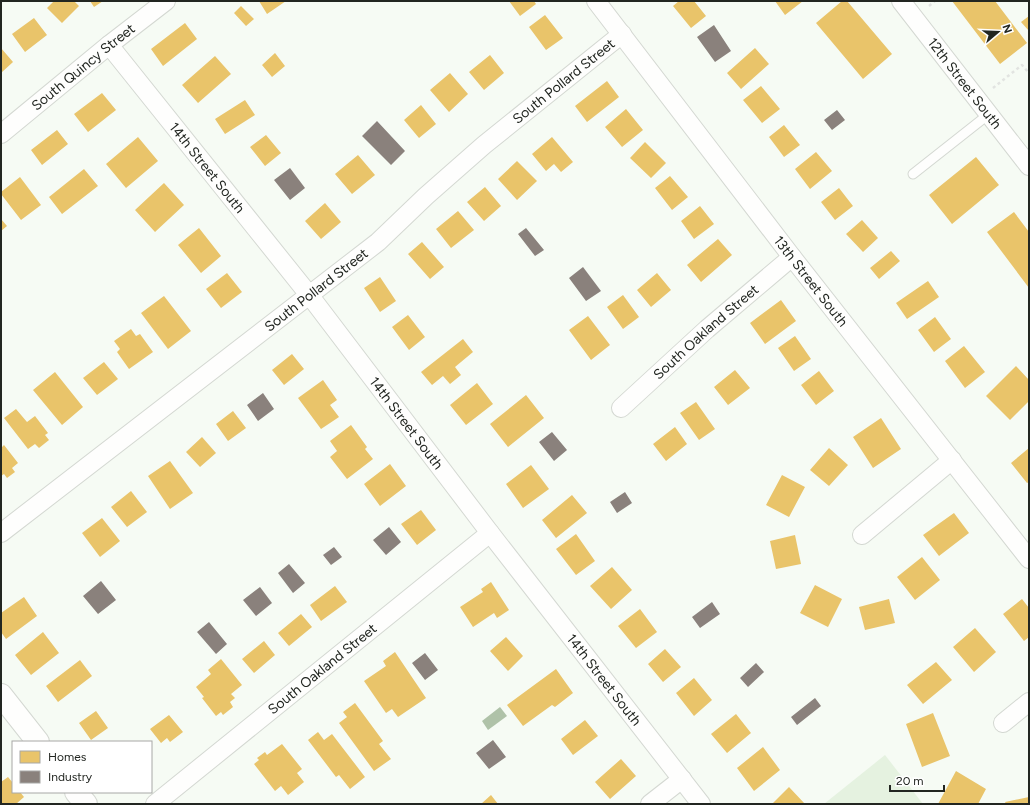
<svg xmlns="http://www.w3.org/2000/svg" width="1030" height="805" font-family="Figtree,sans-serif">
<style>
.green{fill:#e5f2e0}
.water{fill:#afc2a8}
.homes{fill:#e9c46a}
.industry{fill:#8a817c}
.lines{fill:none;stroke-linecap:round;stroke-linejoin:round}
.service-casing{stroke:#d4d8d2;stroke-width:11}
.minor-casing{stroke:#d4d8d2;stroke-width:20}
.tertiary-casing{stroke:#d4d8d2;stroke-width:24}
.path{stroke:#e2e4e1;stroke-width:2.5;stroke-dasharray:3 3;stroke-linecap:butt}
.service{stroke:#fefefd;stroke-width:9}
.minor{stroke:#fefefd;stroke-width:18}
.tertiary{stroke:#fefefd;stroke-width:22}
.labels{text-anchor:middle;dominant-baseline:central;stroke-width:4;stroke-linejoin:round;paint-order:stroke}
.street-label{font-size:14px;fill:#222621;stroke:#fff}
</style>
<rect width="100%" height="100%" fill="#f6fbf4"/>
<!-- green -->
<path class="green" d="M885,755L923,804H824Z"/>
<!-- water -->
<path class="water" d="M500,707L507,716L488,730L482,721Z"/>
<!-- homes -->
<path class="homes" d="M54,1H74L79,6L62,23L47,8Z
M90,1H103L94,7Z
M259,1H286L267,14Z
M509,1H534L536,4L520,16Z
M679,1H694L706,16L691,28L673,6Z
M775,1H803L785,15Z
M842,1H847L892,54L863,79L816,23Z
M952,1H995L1027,43L1000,64Z
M241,6L254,19L246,26L234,13Z
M545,15L563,38L546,50L529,27Z
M1029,16V31L1021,22Z
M34,18L47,35L25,52L12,34Z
M185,23L197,39L163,66L151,49Z
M1,48L13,62L1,73Z
M755,48L769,64L741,89L727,73Z
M275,53L285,66L272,77L262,65Z
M490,55L504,73L484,90L469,72Z
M215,56L231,74L198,103L182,85Z
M450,73L468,94L449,112L430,90Z
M607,81L619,97L587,122L575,106Z
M761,86L780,109L762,123L743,100Z
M102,93L116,110L88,132L74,114Z
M245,100L255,115L225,134L215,119Z
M421,105L436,124L419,138L404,120Z
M626,109L643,130L622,147L605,127Z
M784,125L800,145L784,157L769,137Z
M57,130L68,144L42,165L31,150Z
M266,135L281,153L265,166L250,147Z
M138,137L158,161L126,188L106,164Z
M552,137L573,162L561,172L554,164L546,171L532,154Z
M645,142L666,163L651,178L630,158Z
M816,152L832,171L810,189L795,169Z
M358,155L375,175L352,194L335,174Z
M976,157L999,185L952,224L929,195Z
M517,161L537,181L517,200L498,179Z
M84,169L98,186L62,214L49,197Z
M670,176L688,197L672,210L655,188Z
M20,177L41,205L21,220L1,194V192Z
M164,183L184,205L155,232L135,210Z
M485,187L501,206L484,221L467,202Z
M839,188L853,206L835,220L821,202Z
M325,203L341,222L321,239L305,221Z
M700,206L714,224L694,239L681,221Z
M458,211L474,230L451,248L436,229Z
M1014,212L1029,232V288L987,232Z
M1,219L7,226L1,231Z
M862,220L878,238L863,252L846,234Z
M199,228L221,256L201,273L178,245Z
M718,239L732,255L701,282L687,265Z
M422,242L444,267L430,279L408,254Z
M891,251L900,261L879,279L870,268Z
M227,273L242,292L221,308L206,289Z
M657,273L671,290L651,307L637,290Z
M380,277L396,301L380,312L364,288Z
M928,281L939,297L907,319L896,303Z
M623,295L639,317L623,329L607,307Z
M164,296L191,331L168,349L141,313Z
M781,300L796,321L765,344L750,323Z
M408,315L425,337L409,350L392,327Z
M588,316L610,345L591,360L569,330Z
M935,317L951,339L934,352L918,330Z
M131,329L136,336L140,334L153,352L129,369L117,352L120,349L114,341Z
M795,336L811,359L794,371L778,348Z
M463,339L473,352L455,367L461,375L450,384L443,376L432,385L421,372Z
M964,346L985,372L965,388L945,361Z
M292,354L304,369L284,385L272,370Z
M104,362L118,379L97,395L83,378Z
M1016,366L1029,380V401L1010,420L986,396Z
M735,370L750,388L728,405L714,387Z
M819,371L834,391L816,405L801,385Z
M55,372L83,407L62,425L33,390Z
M323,380L337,400L330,405L339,417L321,429L298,398Z
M477,383L493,404L466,425L450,405Z
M526,395L544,418L508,447L490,424Z
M696,402L715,429L699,440L680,413Z
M16,409L27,422L35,416L48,433L45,435L49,440L39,448L35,444L28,449L4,418Z
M233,411L246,428L228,441L216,424Z
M881,418L901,449L873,468L853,437Z
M351,425L367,447L365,449L373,459L347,479L330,457L337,451L330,441Z
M675,427L687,444L666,461L653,444Z
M202,437L216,453L200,467L186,452Z
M4,445L18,463L12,468L15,472L7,478L4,474L1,476V448Z
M829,448L848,465L829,486L810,470Z
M1029,448V482L1027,483L1011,463Z
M170,461L193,493L170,509L148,476Z
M390,464L406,486L380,506L364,484Z
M531,465L549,489L523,508L506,484Z
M782,475L805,487L789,517L766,505Z
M131,491L147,512L127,527L111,507Z
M572,495L587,513L556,538L542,520Z
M421,510L436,530L417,545L401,524Z
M954,513L969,533L939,556L923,535Z
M102,518L120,541L100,557L82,533Z
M576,534L595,561L576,575L556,549Z
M795,535L801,564L776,569L770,541Z
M922,557L940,580L915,600L897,577Z
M612,567L632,590L611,609L590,586Z
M491,582L509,610L497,618L494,613L473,627L460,607L483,592L481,589Z
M815,585L842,599L828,627L800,613Z
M335,586L347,602L321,621L310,605Z
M24,597L37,616L6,639L1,632V613Z
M889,599L895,623L865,630L859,607Z
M1022,599L1029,608V637L1024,641L1003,614Z
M640,609L657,632L636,648L618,626Z
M301,614L312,627L289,646L278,633Z
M975,628L996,652L974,672L953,647Z
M43,632L59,653L31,675L15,655Z
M506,637L523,656L508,671L490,651Z
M264,641L275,655L254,673L242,659Z
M665,649L681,667L663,682L648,664Z
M395,652L426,698L398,717L392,709L386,713L364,681L386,666L383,661Z
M221,659L242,685L231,694L235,698L230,702L233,707L223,715L221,712L216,716L202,698L204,697L196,687L211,674L208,670Z
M80,660L92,676L58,702L46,686Z
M936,662L952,680L923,704L907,685Z
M556,669L573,693L555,707L552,705L523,726L507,705Z
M694,678L712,700L694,716L676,693Z
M355,703L383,741L379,744L391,759L374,771L339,723L347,717L343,712Z
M96,711L108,728L91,740L79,723Z
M933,713L950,756L922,767L906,724Z
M736,714L751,733L727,753L711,734Z
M169,715L183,732L170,742L167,738L161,743L150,729Z
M585,720L598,736L573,755L561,739Z
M318,732L324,740L332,734L365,777L350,789L339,775L336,777L308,740Z
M282,744L302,769L297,773L304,782L288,795L281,786L275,791L254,764L259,760L257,758L265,752L267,755Z
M763,747L780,770L754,791L737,768Z
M621,759L636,776L610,799L595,782Z
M956,771L986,789L978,804H938Z
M8,777L13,783V792H20L24,797L16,804H1V782Z
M789,787L805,804H772Z
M491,795L498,804H481Z
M1029,797V804H1006L1005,802Z"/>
<!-- industry -->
<path class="industry" d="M714,25L731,51L715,62L697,37Z
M837,110L845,120L832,130L824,120Z
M377,121L405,151L391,165L362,136Z
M290,168L305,188L290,200L274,180Z
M526,228L544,250L535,256L518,234Z
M583,267L601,291L586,301L569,278Z
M263,393L274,409L258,421L247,405Z
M552,432L567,450L554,461L539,442Z
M625,492L632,503L617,513L610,502Z
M389,527L401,542L386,555L373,540Z
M334,547L342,557L331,565L323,555Z
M289,564L305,583L293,593L278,573Z
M101,581L116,600L98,614L83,596Z
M260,587L272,603L256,616L243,600Z
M712,602L720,614L700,628L692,617Z
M209,622L227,644L216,654L197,632Z
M425,653L438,670L425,680L412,663Z
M756,663L764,672L748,687L740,678Z
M815,698L821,706L797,725L791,717Z
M493,740L506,757L489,769L476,753Z"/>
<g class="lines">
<defs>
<path id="service" d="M913,174L989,114"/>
<g id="minor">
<path id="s1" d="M596,1L792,257L1029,559"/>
<path id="s2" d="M901,1L1029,166"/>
<path id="s3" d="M109,45L310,296L490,533L701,804"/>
<path id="s4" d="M1,134L109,45L166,1"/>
<path id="s5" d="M621,408L707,329L792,257"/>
<path id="s6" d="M1,533L378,242L426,196L484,145L622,34"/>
<path d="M862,535L952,460"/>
<path d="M1003,723L1029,702"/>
<path id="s7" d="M155,804L490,533"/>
<path d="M650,804L682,779"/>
</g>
<path id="tertiary" d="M1,695L38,742
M76,792L86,804"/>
</defs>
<!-- service casing -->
<use href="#service" class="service-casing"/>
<!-- minor casing -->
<use href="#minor" class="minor-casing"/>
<!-- tertiary casing -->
<use href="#tertiary" class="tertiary-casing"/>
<!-- path -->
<path class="path" d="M929,6L935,1
M993,88L1022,65L1029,73"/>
<!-- service -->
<use href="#service" class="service"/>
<!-- minor -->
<use href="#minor" class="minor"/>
<!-- tertiary -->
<use href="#tertiary" class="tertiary"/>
</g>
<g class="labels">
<!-- street labels -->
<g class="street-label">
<text stroke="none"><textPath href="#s4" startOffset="106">South Quincy Street</textPath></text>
<text stroke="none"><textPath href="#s6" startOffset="722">South Pollard Street</textPath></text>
<text stroke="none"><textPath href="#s2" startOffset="104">12th Street South</textPath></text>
<text stroke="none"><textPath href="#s3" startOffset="157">14th Street South</textPath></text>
<text stroke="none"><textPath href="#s1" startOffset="353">13th Street South</textPath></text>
<text stroke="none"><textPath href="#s6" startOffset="398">South Pollard Street</textPath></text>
<text stroke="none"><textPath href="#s5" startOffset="114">South Oakland Street</textPath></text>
<text stroke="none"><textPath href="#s3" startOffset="481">14th Street South</textPath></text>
<text stroke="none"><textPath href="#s7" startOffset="215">South Oakland Street</textPath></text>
<text stroke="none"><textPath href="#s3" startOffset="805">14th Street South</textPath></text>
</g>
</g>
<!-- border -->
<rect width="1030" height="805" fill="none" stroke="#222621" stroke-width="4"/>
<!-- legend -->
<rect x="12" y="741" width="140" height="52" fill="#ffffff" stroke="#a7a8a6"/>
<rect x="20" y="751" width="20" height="12" fill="#e9c46a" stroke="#a7a8a6"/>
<text x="48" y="761" font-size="12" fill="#222621">Homes</text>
<rect x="20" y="771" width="20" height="12" fill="#8a817c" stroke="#a7a8a6"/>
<text x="48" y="781" font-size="12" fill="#222621">Industry</text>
<!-- north arrow -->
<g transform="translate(998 32) rotate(71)" stroke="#ffffff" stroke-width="3" paint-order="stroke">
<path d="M0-3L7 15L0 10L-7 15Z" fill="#222621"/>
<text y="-6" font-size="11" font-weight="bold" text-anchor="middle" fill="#222621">N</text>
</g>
<!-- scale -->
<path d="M890 785v6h54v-6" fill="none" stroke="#222621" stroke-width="2"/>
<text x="896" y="785" font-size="12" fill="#222621" stroke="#ffffff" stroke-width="3" paint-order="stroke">20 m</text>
</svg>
